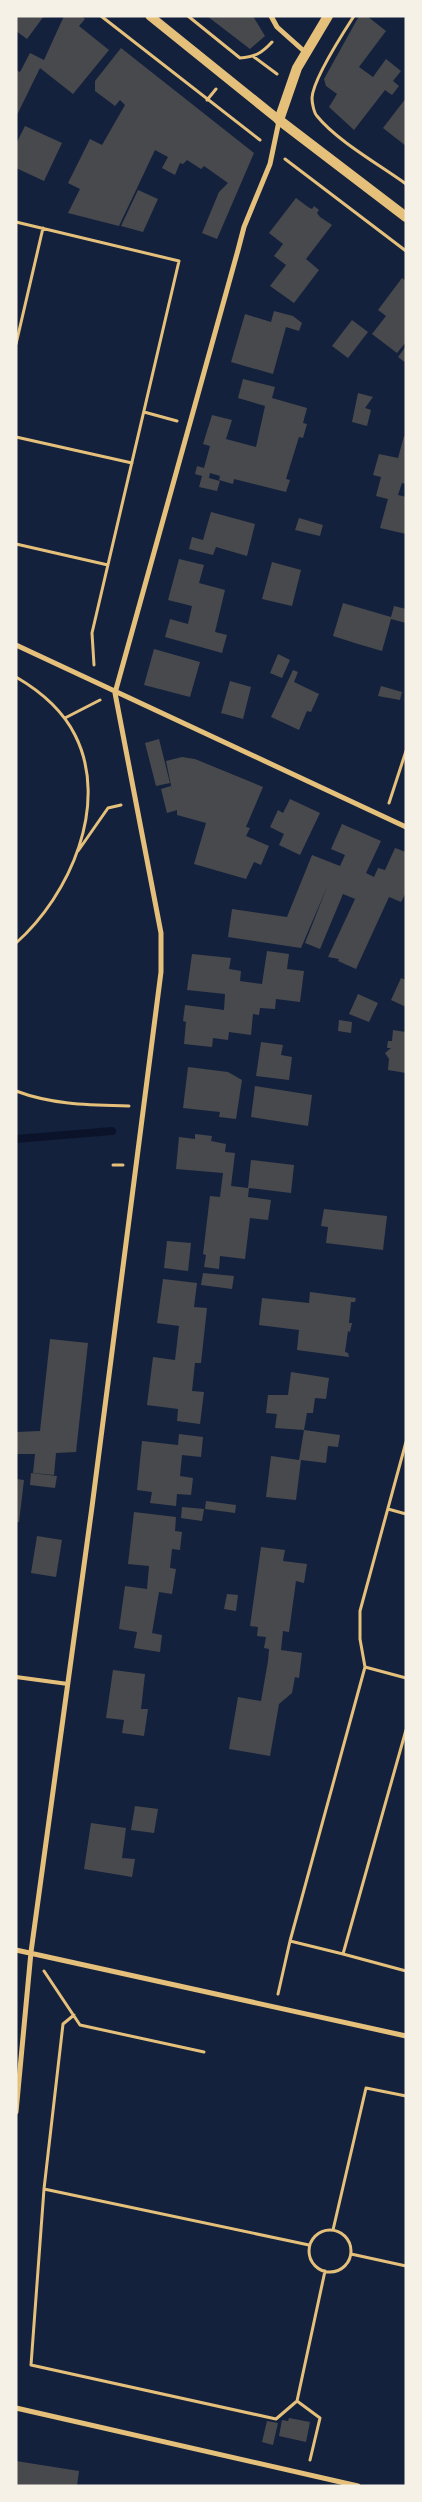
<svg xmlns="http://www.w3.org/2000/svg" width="422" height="2502" font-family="'DM Sans',sans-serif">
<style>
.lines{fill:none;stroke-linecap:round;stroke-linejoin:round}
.stream{stroke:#0b132b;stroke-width:8}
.building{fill:#48494c}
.path{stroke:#e5c07b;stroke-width:3}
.service{stroke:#e5c07b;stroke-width:4}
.minor{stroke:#e5c07b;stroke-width:5}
.tertiary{stroke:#e5c07b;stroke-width:9}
.secondary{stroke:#e5c07b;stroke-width:10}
</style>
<rect width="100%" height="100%" fill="#14213d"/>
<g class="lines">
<!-- stream -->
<path class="stream" d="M16,1139L112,1131"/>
</g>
<!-- building -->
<path class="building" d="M16,16H44L27,39L16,31Z
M64,16H81L85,19L79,26L109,50L73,94L40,68L16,117V70L20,72L30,53L44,60Z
M207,16H253L265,36L250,49Z
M359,16H367L386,31L359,67L373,77L386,59L401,71L393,81L399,86L392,95L385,90L354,130L329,107L337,94L326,86L324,79Z
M121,48L254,153L217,239L202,233L219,192L228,183L204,166L201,169L187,160L183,164L180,163L175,175L162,168L168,157L155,150L119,226L68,213L80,189L68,183L90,139L102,145L125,105L120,100L115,106L95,91V81Z
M406,98V146L383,128Z
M25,126L62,143L44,181L16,168V144Z
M138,190L158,199L143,232L121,226Z
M296,198L308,207L312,209L314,206L319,210L317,213L320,217L332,225L306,259L319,270L294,303L270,286L286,265L274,256L283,244L269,233Z
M402,278L406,281V342L397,353L372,334L386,316L378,310Z
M274,311L293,316L302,323L299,331L286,327L273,374L231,362L245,314L271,322Z
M352,320L368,332L348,358L332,346Z
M406,346V363L398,357Z
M243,379L275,387L272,398L307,408L303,423L307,424L303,438L299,437L286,479L290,480L286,492L234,479L233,484L219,480L220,476L210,473L209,478L220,481L217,491L199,487L202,476L195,474L197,466L204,468L210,446L203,444L212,415L232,420L226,439L256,447L265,406L238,398Z
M358,393L373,397L365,408L371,410L367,426L352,422Z
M404,436H406V484L402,483L398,495L406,497V534L380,528L388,499L376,496L381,477L373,475L379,454L398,458Z
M211,512L255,524L247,556L216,547L213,555L189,549L192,537L203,540Z
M299,518L323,525L320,536L295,530Z
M179,559L204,565L199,583L225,590L215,632L227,635L222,653L165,637L170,619L188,624L192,606L168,600Z
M272,562L301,570L292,606L262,599Z
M343,603L391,617L394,606L406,609V623L391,619L382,651L358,644L333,636Z
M154,649L200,662L190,697L144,685Z
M278,654L290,660L282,678L270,673Z
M293,670L298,672L294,682L319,694L311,712L307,711L299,730L271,717Z
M230,681L251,687L243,719L221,713Z
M381,686L402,692L400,700L378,696Z
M159,739L170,783L156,786L145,743Z
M182,757L195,759L263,787L246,827L250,828L246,836L269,846L261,865L254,862L246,879L194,864L206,823L177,815V810L167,813L161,789L171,786L173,795L166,761Z
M290,799L320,813L300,855L279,845L284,834L270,827L278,810L283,813Z
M342,824L381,841L366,873L374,877L378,868L385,870L395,848L406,852V892L401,902L389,897L356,969L338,961L339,959L328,957L355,899L343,894L320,949L305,943L327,887L301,948L228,937L232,909L287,917L312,855L340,866L345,855L331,849Z
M267,951L289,954L287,969L304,971L300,1002L276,999L275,1009L260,1008L259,1015L253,1014L251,1035L229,1032L228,1040L213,1038L212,1047L184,1044L186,1022L183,1021L185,1005L224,1010L225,994L187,990L192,954L231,958L229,969L241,971L240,981L262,984Z
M401,978L406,980V1007L391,1000Z
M358,994L378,1003L369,1022L349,1014Z
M339,1020L352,1022L351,1033L338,1031Z
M393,1030L406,1032V1073L388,1070L389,1059L385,1053L391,1048H387L388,1041H392Z
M261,1042L283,1045L281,1055L292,1057L289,1080L256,1076Z
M188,1067L228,1072L242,1080L236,1119L219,1117L220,1112L183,1108Z
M255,1086L312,1095L308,1126L251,1117Z
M195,1134L212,1136L211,1141L226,1144L225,1152L235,1153L231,1186L248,1188L251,1160L294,1165L291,1193L249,1188L248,1197L271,1200L268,1220L250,1218L245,1259L220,1256L219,1269L204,1267L206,1255L203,1254L210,1196L220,1197L223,1173L176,1169L179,1137L195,1139Z
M324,1209L387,1216L383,1250L326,1243L328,1227L321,1226Z
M167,1241L191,1243L188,1271L164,1268Z
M203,1273L234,1276L232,1289L201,1285Z
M163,1279L197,1283L194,1307L207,1308L201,1363H195L192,1391L204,1392L200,1424L177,1421L178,1409L147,1405L153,1357L175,1360L179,1326L157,1323Z
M310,1292L356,1298L355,1302H351L349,1323H352L350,1332L348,1331L345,1352L348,1353L349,1357L297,1350L299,1330L259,1325L262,1298L309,1303Z
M50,1339L88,1343L76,1452L56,1453L54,1475L33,1473L35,1454H16V1432L40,1431Z
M291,1372L329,1378L326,1399L315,1398L313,1413H307L304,1430L340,1435L338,1447L328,1446L326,1463L301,1460L296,1500L266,1497L271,1456L299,1460L304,1430L275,1428L277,1414L266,1413L268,1395H288Z
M179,1434L203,1437L201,1457L182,1455L180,1476L193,1478L191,1495L177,1494L176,1506L150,1503L152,1492L137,1490L142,1441L178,1445Z
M31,1473L57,1476L55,1488L30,1485Z
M16,1479L24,1480L19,1522H16Z
M206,1501L236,1505L235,1513L205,1509Z
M182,1507L204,1509L202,1521L181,1518Z
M134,1512L176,1517L175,1531L182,1532L180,1550L172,1549L170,1568L176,1569L172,1594L159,1592L152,1633L162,1635L160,1652L134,1648L137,1632L119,1629L125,1586L147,1589L149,1566L128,1564Z
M37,1536L62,1540L56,1577L31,1573Z
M261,1547L285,1550L283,1561L307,1564L304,1583L296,1581L289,1632L283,1631L281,1650L302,1653L299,1678L295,1677L292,1693L279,1704L270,1756L229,1749L238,1697L261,1701L268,1661L269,1649L264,1648L266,1637L257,1636L258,1627L250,1626Z
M227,1594L238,1595L236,1611L224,1609Z
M113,1670L145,1674L141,1709H148L144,1736L122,1733L124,1720L106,1718Z
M135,1806L158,1809L154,1833L131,1830Z
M91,1823L126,1828L122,1858L135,1859L132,1877L84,1869Z
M289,2418L310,2422L306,2442L279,2436L282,2420L288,2421Z
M267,2421L278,2423L273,2445L262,2442Z
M16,2461L79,2471L77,2486H16Z"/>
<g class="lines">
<!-- path -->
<path class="path" d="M101,16L260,140
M188,16L240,58C255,57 262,53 272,42
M354,16C343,33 313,79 312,98C312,103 314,113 317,116C337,141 380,165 406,184
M254,57L277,74
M207,100L216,89
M285,159L406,251
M16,222L179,261L92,633L94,665
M16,344L43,228
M144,412L177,421
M16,437L132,463
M16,544L108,565
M16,677C40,691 63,711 75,735C110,804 70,895 16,943
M65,718L100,700
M389,803L406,751
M78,851L108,808L121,805
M16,1091C53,1105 90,1105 129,1106
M113,1165H123
M388,1509L406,1514
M365,1667L406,1678
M290,1941L365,1667L360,1639V1611L406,1442
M343,1954L406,1971
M44,1971L80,2025L204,2052
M278,1994L290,1941L343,1954L406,1730
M74,2015L63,2024L44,2189L31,2365L276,2419L297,2401
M44,2189L309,2245
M333,2230L366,2088L406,2096
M309 2251a21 21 0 1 1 42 0a21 21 0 1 1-42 0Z
M351,2254L406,2266
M310,2460L320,2418L297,2401L325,2271"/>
<!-- service -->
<path class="service" d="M16,1677L68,1684"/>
<!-- minor -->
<path class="minor" d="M271,16L277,27L305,52
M16,645L406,827
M16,1950L406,2036
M16,2112L31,1952L92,1507L161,972V933L115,693L238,250L244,227L270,164L279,121
M16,2408L358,2486"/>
<!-- tertiary -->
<path class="tertiary" d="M150,16L279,120"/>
<!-- secondary -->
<path class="secondary" d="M328,16L297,68L279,120L406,217"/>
</g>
<!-- border -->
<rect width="422" height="2502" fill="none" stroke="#f6f1e7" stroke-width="35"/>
</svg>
